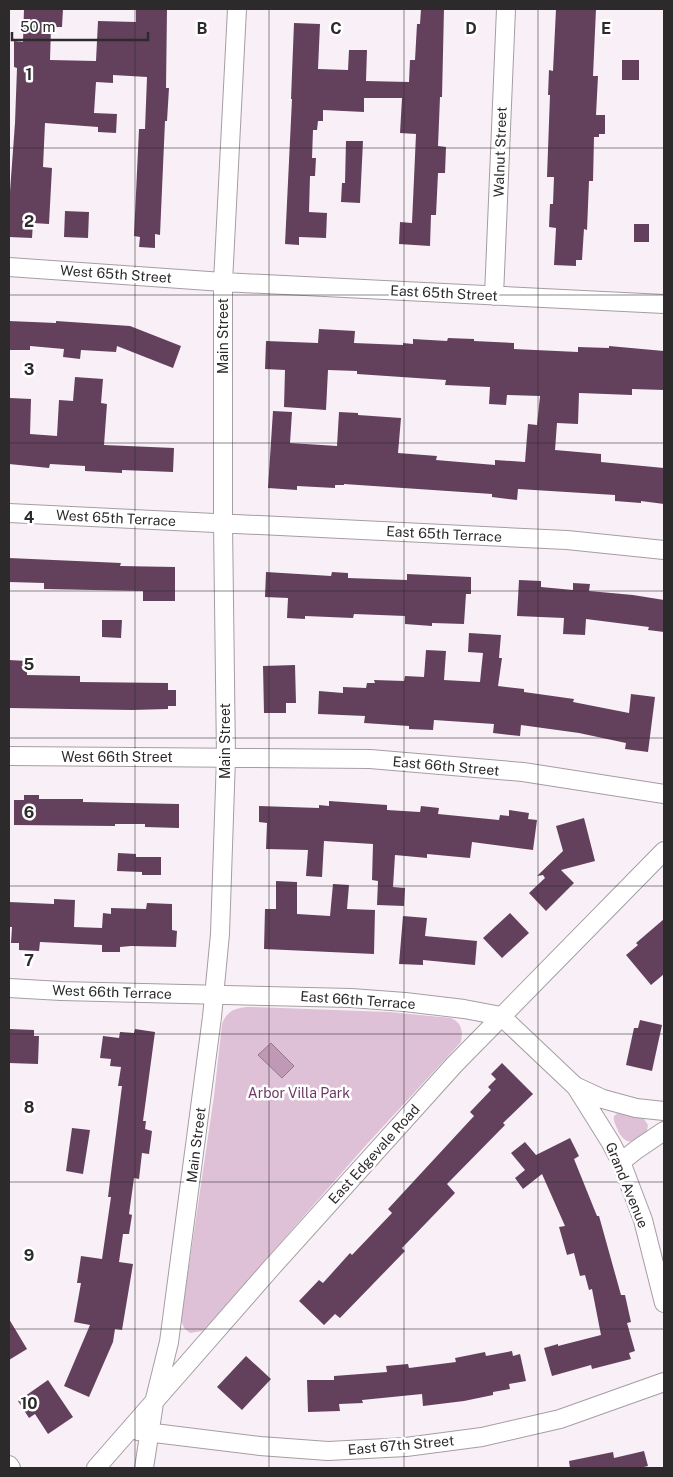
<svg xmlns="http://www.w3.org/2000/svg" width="673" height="1477" font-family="'Public Sans',sans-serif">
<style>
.green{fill:#dec1d7}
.water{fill:#c099b7;stroke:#94788d}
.building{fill:#63415c}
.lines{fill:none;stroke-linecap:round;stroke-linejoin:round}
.minor-casing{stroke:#a59da3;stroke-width:20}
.minor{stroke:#fff;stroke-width:18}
.grid{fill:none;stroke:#2d2a2c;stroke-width:1;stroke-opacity:0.55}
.labels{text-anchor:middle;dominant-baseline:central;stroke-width:5;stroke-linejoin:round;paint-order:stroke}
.street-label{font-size:14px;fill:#2d2a2c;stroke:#fff}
.park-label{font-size:14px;fill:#6d3963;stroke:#fff}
.grid-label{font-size:16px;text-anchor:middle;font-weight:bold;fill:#2d2a2c;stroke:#fff;stroke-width:5;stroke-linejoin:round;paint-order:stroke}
</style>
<rect width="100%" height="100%" fill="#f9f0f7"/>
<!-- green -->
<path class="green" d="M251,1007L389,1012L451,1018C462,1023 463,1031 461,1042L367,1144L210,1323L202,1331L190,1333L184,1328L181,1320L214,1096L222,1024C227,1010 237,1007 251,1007Z
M619,1112L644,1119L648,1125L647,1131C635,1140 628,1149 618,1131C616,1125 613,1122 614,1116Z"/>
<!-- water -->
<path class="water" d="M271,1043L294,1066L282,1078L258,1055Z"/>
<!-- building -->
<path class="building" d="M24,9H63L62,27H51L50,60L96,61L98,21L136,22V9H167L166,88H169L167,121H165L160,235L155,234V248L139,247L140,237L134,236L139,129H145L147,77L113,75V83L96,82L94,113L117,114L116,133L98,132V127L45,123L43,167L52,168L49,224L33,223L32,238L9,237V205L15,123L17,68L14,67V41L23,42Z
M421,9H444L442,97H440L438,146L446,147L445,173H438L436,215H431L430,246L399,244L400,222L412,223L416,134L400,133L402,98H364V112L323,110V121H318L317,130H313L312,158H316L315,176H310L309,212L327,213L326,238L299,237V245L285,244L292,99H291L294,23L320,24L318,69L348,70L349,50H367L366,81L409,82L410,60H415L417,24H420Z
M556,9H596L593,76H598L596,115H605V134H599V137H594L593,181H589L587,230L584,229L582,260H576V266L554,265L556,228L549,227L550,204H553L554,177H547L550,95H548L549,70L553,71Z
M622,60H639V80H622Z
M346,141H363L360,203L341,202L342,183H345Z
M65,211L89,212L88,238L64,237Z
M634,224H649V242H634Z
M9,321L56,323V321L130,326L181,346L173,368L117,346L116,352L81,350L80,359L63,357L64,349L30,346V350H9Z
M319,329L355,331L354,343L403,345V343L413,344V339L447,341L448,338L474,339V341L514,343V349L578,352V347L609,348V346L664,351V390L632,389V395L579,393L578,424L557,423L555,450L601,454V462L664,468V504L641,501V503L615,501V495L518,489L517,500L492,497V494L344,484V485H335V488L297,486V490L268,488L273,411L292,412L290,443L337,446L339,412L358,413V415L401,418L398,453L437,456L436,460L495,465V460L525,462L528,424L537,425L540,396L507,395L506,405L489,404L490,387L445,385L446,380L357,374V371L328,370L326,410L284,407L285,370L265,369L266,341L318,343Z
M75,377L103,379L101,403L107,404L104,445L174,448L173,472L122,470V473L85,471V466L50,464L49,468L9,464L10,398L31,399L30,434L57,436L59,400L73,401Z
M9,558L121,563L120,566L175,567V601H143V591L44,589V583L9,582Z
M266,572L331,576L332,572L348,573V578L407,580V574L471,577V594H466L464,624L432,623V626L405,624V616L354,614L353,618L305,616V619L287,618L288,598L265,597Z
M519,580L541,581V587L573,590V583L590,584L589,591L633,595L664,600V632L648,630L649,627L586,619L585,635L563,634L564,618L517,616Z
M102,620H122L121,638L102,637Z
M469,633L501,635L499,658H502L498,686L524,689V692L574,699L573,702L629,713L631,694L655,697L648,752L625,749L626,743L579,733L521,725L520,736L493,733L494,724L434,720L433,730L409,729V726L364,723L365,716L318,714L319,691L343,693V687L366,688L367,683H375L374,680L404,681L405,676L424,677L426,650L446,651L444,680L480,682L483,653L468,652Z
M9,660L27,661V675L80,676V682L168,683V690H176V706H168V709L132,710L9,708Z
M295,665L296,703H286V713H264L263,666Z
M24,795H39V799H83V802L179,804V828L145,827V824H115V826L14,825V800H24Z
M329,801L387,805V810L420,812L421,806L439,808L438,814L499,820L500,815L509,816V810L529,813L528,819L537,820L533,850L472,842L470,858L427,854V858L395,855L393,887L405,888L404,906L377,905L378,881L372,880L373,844L324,841L322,877L306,876L308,850L266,849L267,823L259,822V806L319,808V805L329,806Z
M584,818L595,861L561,870L574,883L546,911L529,893L545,878L543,875L537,876L563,851L556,826Z
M118,853L136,854V857H161V875H142V872L117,871Z
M276,881L297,882V914L330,916L333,884L349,885L347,909L375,910L374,954L264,949L265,909H276Z
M54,899L75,900L74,927L102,928L103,913L111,914V908L146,909L147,903L172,904V930L177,931L176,947L131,946L120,947V952H102V945L40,942L39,951L19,950V943H11L12,927H9V902L54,904Z
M510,913L529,933L502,958L483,938Z
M403,916L427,918L425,936L477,941L475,965L423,960V965L399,964Z
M664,919V974L651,985L626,955L638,945L636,943Z
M640,1020L662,1025L652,1071L626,1065L634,1028H638Z
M10,1029L34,1030V1036H39L38,1064L9,1063Z
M135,1029L155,1032L143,1121H146L145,1129L152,1131L149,1154L142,1153L139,1179L134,1178L129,1214L132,1215L129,1234H123L119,1262L133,1264L122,1330L115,1329L113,1342L89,1397L64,1386L90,1325L74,1322L81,1283H77L81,1256L102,1259L111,1197H108L122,1086H118L121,1067L110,1066L111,1059L100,1058L103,1036L119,1038L120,1032L134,1033Z
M502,1063L533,1094L503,1123L505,1125L447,1184L455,1193L402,1248L405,1251L340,1318L335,1314L324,1325L299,1301L319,1280L323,1283L350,1253L352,1255L392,1213L388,1209L474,1116L470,1112L491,1090L488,1087L496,1079L491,1074Z
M72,1128L90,1130L83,1174L66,1171Z
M570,1138L579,1156L574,1159L597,1216H599L621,1295H625L631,1322L627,1323L635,1351L629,1353L631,1359L592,1369L591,1365L552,1376L544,1348L558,1344V1346L601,1335L592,1289L589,1290L585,1275L580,1276L574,1253L567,1255L559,1227L565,1226L542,1174L523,1189L515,1178L525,1170L511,1153L525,1142L536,1155Z
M9,1319L27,1349L9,1360Z
M512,1351L513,1356L520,1354L526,1381L509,1384L510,1389L493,1392V1395L464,1401L423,1406L422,1394L362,1400L363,1403L339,1404L340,1411L308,1412L307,1380H334V1376L387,1372L386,1366L408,1364L409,1368L456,1362L455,1358L485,1352L486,1356Z
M246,1356L271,1379L242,1410L217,1387Z
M48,1380L73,1417L48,1434L35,1414L29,1418L18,1401Z
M644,1451L648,1466L640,1468H570L569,1461L613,1452L614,1458Z"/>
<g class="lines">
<defs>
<path id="minor" d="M9,267L223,282L664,304
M494,296L506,9
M9,513L567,540L664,550
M9,756L370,759L523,772L664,794
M9,988L61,991L351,998L405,1002L464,1009L501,1016L576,1087L611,1143L621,1162L643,1220L664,1303
M577,1087L603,1099L636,1108L664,1111
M621,1162L636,1150L664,1131
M138,1431L260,1446L328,1451L406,1447L482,1437L560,1419L664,1382
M9,1465L11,1468
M96,1468L272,1267L454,1065L664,851
M144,1468L154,1403L169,1342L174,1304L212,1017L220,934L226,758L223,523V282L237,9"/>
</defs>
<!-- minor casing -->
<use href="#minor" class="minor-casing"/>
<!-- minor -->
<use href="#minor" class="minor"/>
</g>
<!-- grid -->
<path class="grid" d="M135,9V1468M269,9V1468M404,9V1468M538,9V1468M9,148H664M9,295H664M9,443H664M9,591H664M9,738H664M9,886H664M9,1034H664M9,1182H664M9,1329H664"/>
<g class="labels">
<!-- street labels -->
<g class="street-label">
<text transform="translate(500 152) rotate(-88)">Walnut Street</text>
<text transform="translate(116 274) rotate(4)">West 65th Street</text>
<text transform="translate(444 293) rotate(3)">East 65th Street</text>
<text transform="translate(223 336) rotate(-90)">Main Street</text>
<text transform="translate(116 518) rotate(3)">West 65th Terrace</text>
<text transform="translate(444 534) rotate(3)">East 65th Terrace</text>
<text transform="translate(225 741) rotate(-90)">Main Street</text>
<text x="117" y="757">West 66th Street</text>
<text transform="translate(446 766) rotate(5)">East 66th Street</text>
<text transform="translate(112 992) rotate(2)">West 66th Terrace</text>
<text transform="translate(358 1000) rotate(4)">East 66th Terrace</text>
<text transform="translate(196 1145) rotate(-83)">Main Street</text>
<text transform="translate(374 1154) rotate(-48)">East Edgevale Road</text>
<text transform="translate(627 1185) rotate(68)">Grand Avenue</text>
<text transform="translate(401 1445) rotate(-5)">East 67th Street</text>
</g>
<!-- park labels -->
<g class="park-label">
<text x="299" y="1093">Arbor Villa Park</text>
</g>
</g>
<g class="grid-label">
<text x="202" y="34">B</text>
<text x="336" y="34">C</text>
<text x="471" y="34">D</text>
<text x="606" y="34">E</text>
<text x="29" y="80">1</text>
<text x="29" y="227">2</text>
<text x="29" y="375">3</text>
<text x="29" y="523">4</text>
<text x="29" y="670">5</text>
<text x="29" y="818">6</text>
<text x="29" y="966">7</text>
<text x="29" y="1113">8</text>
<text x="29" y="1261">9</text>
<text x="29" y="1409">10</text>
</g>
<!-- border -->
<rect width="673" height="1477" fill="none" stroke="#2d2a2c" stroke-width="20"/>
<!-- scale -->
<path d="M12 32v8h136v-8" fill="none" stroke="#2d2a2c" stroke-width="2.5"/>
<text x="20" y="32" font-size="15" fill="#2d2a2c" stroke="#ffffff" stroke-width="4" paint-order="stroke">50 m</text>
</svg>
